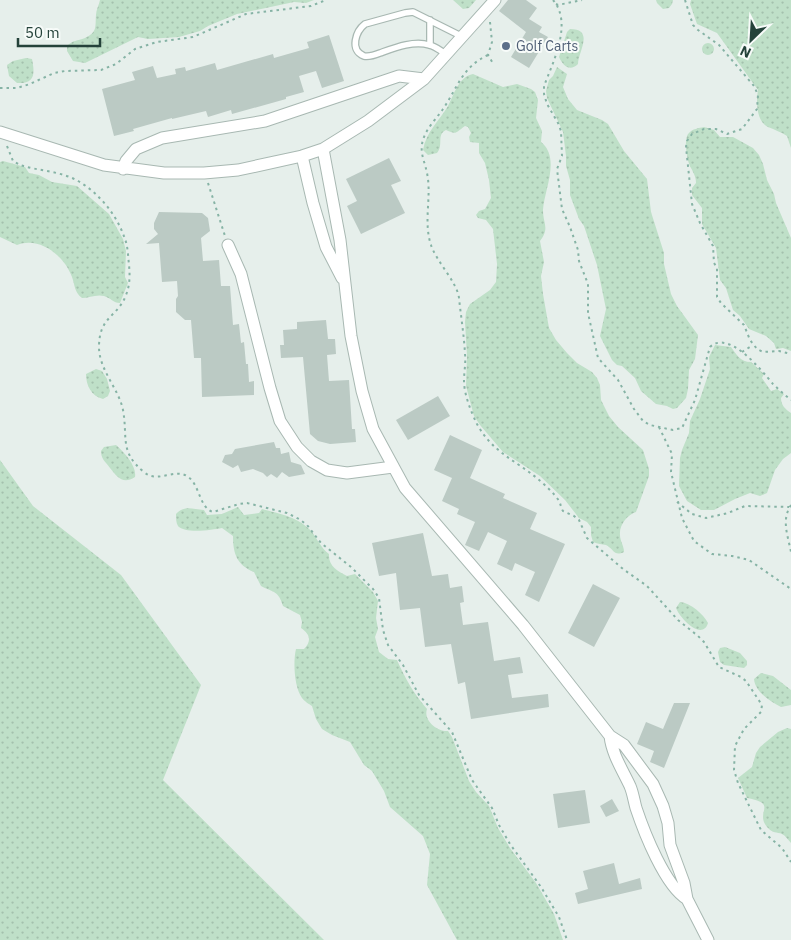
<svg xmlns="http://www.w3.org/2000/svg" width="791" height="940" font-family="'IBM Plex Sans',sans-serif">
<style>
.grass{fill:url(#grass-dots)}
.building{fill:#bbcac4}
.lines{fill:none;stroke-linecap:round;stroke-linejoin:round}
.service-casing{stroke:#a8b8b2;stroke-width:8}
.minor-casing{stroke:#a8b8b2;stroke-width:13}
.path{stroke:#86b3a5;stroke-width:2;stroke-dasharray:2.5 4;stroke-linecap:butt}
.service{stroke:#fff;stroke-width:5.5}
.minor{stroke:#fff;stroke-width:11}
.service-dot{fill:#5c6f8a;stroke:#f7fbf9;stroke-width:2}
.labels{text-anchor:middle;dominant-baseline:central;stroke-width:4;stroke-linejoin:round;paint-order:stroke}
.service-label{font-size:14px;fill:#4e5e75;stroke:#f7fbf9;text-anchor:start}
</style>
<defs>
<pattern id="grass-dots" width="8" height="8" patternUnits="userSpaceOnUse" patternTransform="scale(1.25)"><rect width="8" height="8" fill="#bfe0c8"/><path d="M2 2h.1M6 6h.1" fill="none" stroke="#a4c1ad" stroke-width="1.8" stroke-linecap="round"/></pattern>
</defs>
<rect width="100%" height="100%" fill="#e6efeb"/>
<!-- grass -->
<path class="grass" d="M100,0H314L306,3L294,2L237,14L208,26L200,31L179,37L148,39L138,37L85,63L73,61L67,51V46C73,40 77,41 85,38C98,32 95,26 96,15C96,10 99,5 100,0Z
M453,0H476L469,8L463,9Z
M656,0H673L672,4L669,8L663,9L657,3Z
M691,0H791V148L787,136C781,132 775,130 768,127C756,121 756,101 758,90L717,33L697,24L690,4Z
M570,29C595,29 578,52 578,64C570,72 563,66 559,57L567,32Z
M702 49a6 6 0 1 1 12 0a6 6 0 1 1-12 0Z
M26,58L32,59C35,74 35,84 17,83L9,76L7,65L13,61Z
M557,67L567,74L563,87L568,99L577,110L602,120L608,124L624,151L647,179L651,212L664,253V264L671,294L677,306L698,335L695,359L689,370L688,389L686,398L677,408L673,409L667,406L656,404L641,391L635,378L622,366L617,365L612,360L600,336L606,309L597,265L584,226L579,219L570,195V180L566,166V156L563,132L547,98L546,91L549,80L553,76Z
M473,74L503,87L517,84L531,89L535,92L538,100L536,118L542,131L541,142C561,158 544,190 543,210C543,224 550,228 540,241L544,262L541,276L543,294L549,328L556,340L567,353L577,363L592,372L597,378L600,385L601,400L609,416L618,427L643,450L649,469V476L636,512C627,515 619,525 620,535C620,541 624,546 624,552C614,557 614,549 606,545C602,544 598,544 593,542L591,535V527L587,522L579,518L565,500L540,476L503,452L480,425L474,416L466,386L467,356L465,322L466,312L470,304L490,290L496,282L497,264L493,229L486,220L478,218L476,215L479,211L485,209L491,198L489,180L485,163L479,153V143L470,142L469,137L471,133L468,127L465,126C455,133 457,135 446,130C436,135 444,145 437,153L428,155L423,150C426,132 439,121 448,106C454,95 458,77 473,74Z
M704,127L714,130L720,137H733L753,148L759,155L763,164L767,180L774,194L776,203L791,238V351L783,348L776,349L774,343L766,336L749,329L740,316L733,310L726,288L720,280L716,248L702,224V208L692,195V188L696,183C696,177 694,174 691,168C687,162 683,138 689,133C692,129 699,128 704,127Z
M3,161L25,167L29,173L39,175L52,182L77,186L109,214L123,239L126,251L125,277L128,283L120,303C113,303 111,298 104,296C96,294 89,298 82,298C74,292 75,285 72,277C64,255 39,236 17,245L0,237V162Z
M715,345L731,347C737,355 740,362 751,362L764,374L762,378L771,391L777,389L784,394L781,398C781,405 785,409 791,413V453L783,459L775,470L767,493L760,496L750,493L735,499L714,510H701L687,501L679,486L680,458L682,450L689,433L690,421L700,399L710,369L709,357Z
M96,369L102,371L107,379L110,391L108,396L103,399C91,396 86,385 86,374Z
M116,445C124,452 137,466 135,477C123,485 117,477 110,468C105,461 101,459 101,451L104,447Z
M0,460L33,506L121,575L201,685L163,780L324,940H0Z
M238,507L244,515L259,513L262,509C280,514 299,517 312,532C318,540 321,548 329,554C328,566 338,571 347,576L355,574L373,592L378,601L376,618L378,629L375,637L379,652L388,659L397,660C405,678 414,694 427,709C423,720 437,732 448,731L452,737L469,781L476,792L489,806L498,828L510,848L536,883L554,914L563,940H457L427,885L430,854L423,836L390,807L384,791L372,771L364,765L350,742L332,735L322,729L316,719L312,706C309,704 304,701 302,698C294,687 293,661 296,649H304C312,641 310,634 301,628L302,622L300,615L283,606C278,590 274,593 261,586L254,572C237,565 233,554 233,536L222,528C212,530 185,534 178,526C176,523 176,518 176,514C184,505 192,509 204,510L207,515L222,514Z
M680,602C691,603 703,614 708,623C702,642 679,617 676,608Z
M725,647L740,653L747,661V665L744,668L724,665L720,662L718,652L720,648Z
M761,673L773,676L791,690V705L781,707C771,702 755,692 754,679Z
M787,728L791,729V843C788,840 786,836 782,834C777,832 772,833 768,828C753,812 780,804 747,798L738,778L752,767L756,753L760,747L778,732Z"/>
<!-- building -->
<path class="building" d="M508,0H526L537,8L529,19L542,27L539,32L548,37L529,68L511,57L526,32L499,11Z
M329,35L344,81L322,88L316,71L299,76L304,92L286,97V99L232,114L231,110L208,117L206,111L172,119V118L133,129L134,131L114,136L102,89L135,80L132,72L153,66L157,78L176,74L175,69L185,67L186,71L215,63L217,70L273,54L274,58L309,48L307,42Z
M389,158L401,181L391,185L405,213L361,234L347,206L357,201L346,179Z
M159,212L202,213L208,218L210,231L201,238L203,261L219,260L221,286H230L233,325L239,324L241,343L244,342L246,364H248L249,382L254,381V395L202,397L201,358H194L191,320H185L176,312V299L178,296L177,281L162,282L159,243L146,244L158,234L154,229V223Z
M326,320L328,339H335L336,354L327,355L329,381L349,380L352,429H355L356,442L330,444L318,441L310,434L303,357L281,358L280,345H284L283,330L297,329V322Z
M438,396L450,416L408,440L396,420Z
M450,435L482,450L470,478L505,494L503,498L537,513L530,529L565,544L539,602L525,595L535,572L515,563L512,571L497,564L507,541L488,532L479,551L465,545L475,522L457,514L459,509L442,501L452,478L434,470Z
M274,442L276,448H280L281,454L289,452L291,462L301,465L305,474L289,477L282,472L277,478L271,474L267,477L263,473L253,469L241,472L238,465L233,468L222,462L225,455L232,454L235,449Z
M423,533L432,576L448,574L450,588L462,586L464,602L460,603L463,625L488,622L494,661L520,657L523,673L508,675L512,698L548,694L549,707L471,719L465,682L458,684L451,644L425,647L420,608L400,610L396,573L379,576L372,543Z
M593,584L620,598L594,647L568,633Z
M674,703H690L664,768L650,762L654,751L637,744L646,722L663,729Z
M585,790L590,823L558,828L553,794Z
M612,799L619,811L606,817L600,806Z
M614,863L619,884L640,878L642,889L578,904L575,893L588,889L583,871Z"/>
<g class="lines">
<defs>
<path id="service" d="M430,20V45
M446,54C441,51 435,46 429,45C414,40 394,48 380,53C375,55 369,57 364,56C349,50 356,31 365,24L405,13L413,12L461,36"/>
<path id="minor" d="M0,132L104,165L164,173H204L238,170L302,156L323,149L368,121L424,79L495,0
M323,149L340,240L351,336L362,391L373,429L405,488L523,625L610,736L624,745L653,784L663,806L668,823L670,845L684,883L687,899L708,940
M302,156L313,203L326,247L342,278
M123,169L126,161L136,149L162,138L265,121L399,76L424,79
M228,245L241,274L270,388L280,421L297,447L311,461L327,470L347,473L393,467
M610,736C612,754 622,769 630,786C633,793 634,801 636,808C644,832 665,886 687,899"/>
</defs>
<!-- service casing -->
<use href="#service" class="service-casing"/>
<!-- minor casing -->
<use href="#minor" class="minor-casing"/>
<!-- path -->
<path class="path" d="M553,0C573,23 553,62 544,86V94L547,104L558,123L561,131L562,156L557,169L562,209L570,227L578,250L579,261L588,284V313L598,358L618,380L634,409L643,421L650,425L673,430L682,428L695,400L710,347C729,329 762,371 773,384C779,390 785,395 791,400
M685,0L693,25L698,30L719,45L754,86L758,95L757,109L742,129L727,134L716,129H704L692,134L687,141L686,147L692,204L700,223L713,246L714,263L717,268V297L721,303L744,325L750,340L757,349L763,352L779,351L791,354
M556,4L558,5L582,0
M490,22L492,42L488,55L494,65
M488,55C462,67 458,87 443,109C436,119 426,129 423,140C419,152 425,162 427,173C432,197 423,221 431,245C436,261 457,282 459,298C461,317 464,335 465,354C466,363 464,372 464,381C464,394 471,412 477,424C492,452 515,460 538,479C545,485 555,494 559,501C561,505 561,508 563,511L574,516L579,520L587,538L623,569L647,586L678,620L698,636L704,642L719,667L741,677L746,681L762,705L761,712L744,729L735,746L734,770L738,783L761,830L782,848L791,862
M0,88H17L30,84L54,73L65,71L101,70L116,64L135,49L157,42L193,37L246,14L311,6L326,0
M7,146L13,161L20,165C38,171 61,171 78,181C99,193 117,215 125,239C128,247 128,256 129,265C130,275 130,285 126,295C118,317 99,316 99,347C99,370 119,389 123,410C128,437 119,452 144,472C157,484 174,468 187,476C200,484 199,508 213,512L239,504L247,503L287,513L299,519L307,525L321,543L351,567L373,589L379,598L383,630L388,645L403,665L419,695L452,732L472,780L492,808L499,825L510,844L541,887L559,917L567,940
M208,183L225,236
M742,352L753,345
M659,427L672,454L671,472L682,518L694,541L712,554L732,556L749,560L791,589
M677,502L692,514L706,518L728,513L745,506L789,507
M791,505C781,520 788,536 791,552"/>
<!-- service -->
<use href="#service" class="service"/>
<!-- minor -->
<use href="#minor" class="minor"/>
</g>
<!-- markers -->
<circle class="service-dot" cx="506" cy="46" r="5"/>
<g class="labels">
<!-- service labels -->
<g class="service-label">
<text x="516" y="46">Golf Carts</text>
</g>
</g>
<!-- north arrow -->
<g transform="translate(751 40) rotate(205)" stroke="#f7fbf9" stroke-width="4" paint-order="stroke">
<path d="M0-4L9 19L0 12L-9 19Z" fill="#24423a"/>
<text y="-8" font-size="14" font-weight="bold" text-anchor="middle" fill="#24423a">N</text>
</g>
<!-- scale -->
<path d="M18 38v8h82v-8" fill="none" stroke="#24423a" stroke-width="2.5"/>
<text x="25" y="38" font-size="15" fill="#24423a" stroke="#f7fbf9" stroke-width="4" paint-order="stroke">50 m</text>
</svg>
